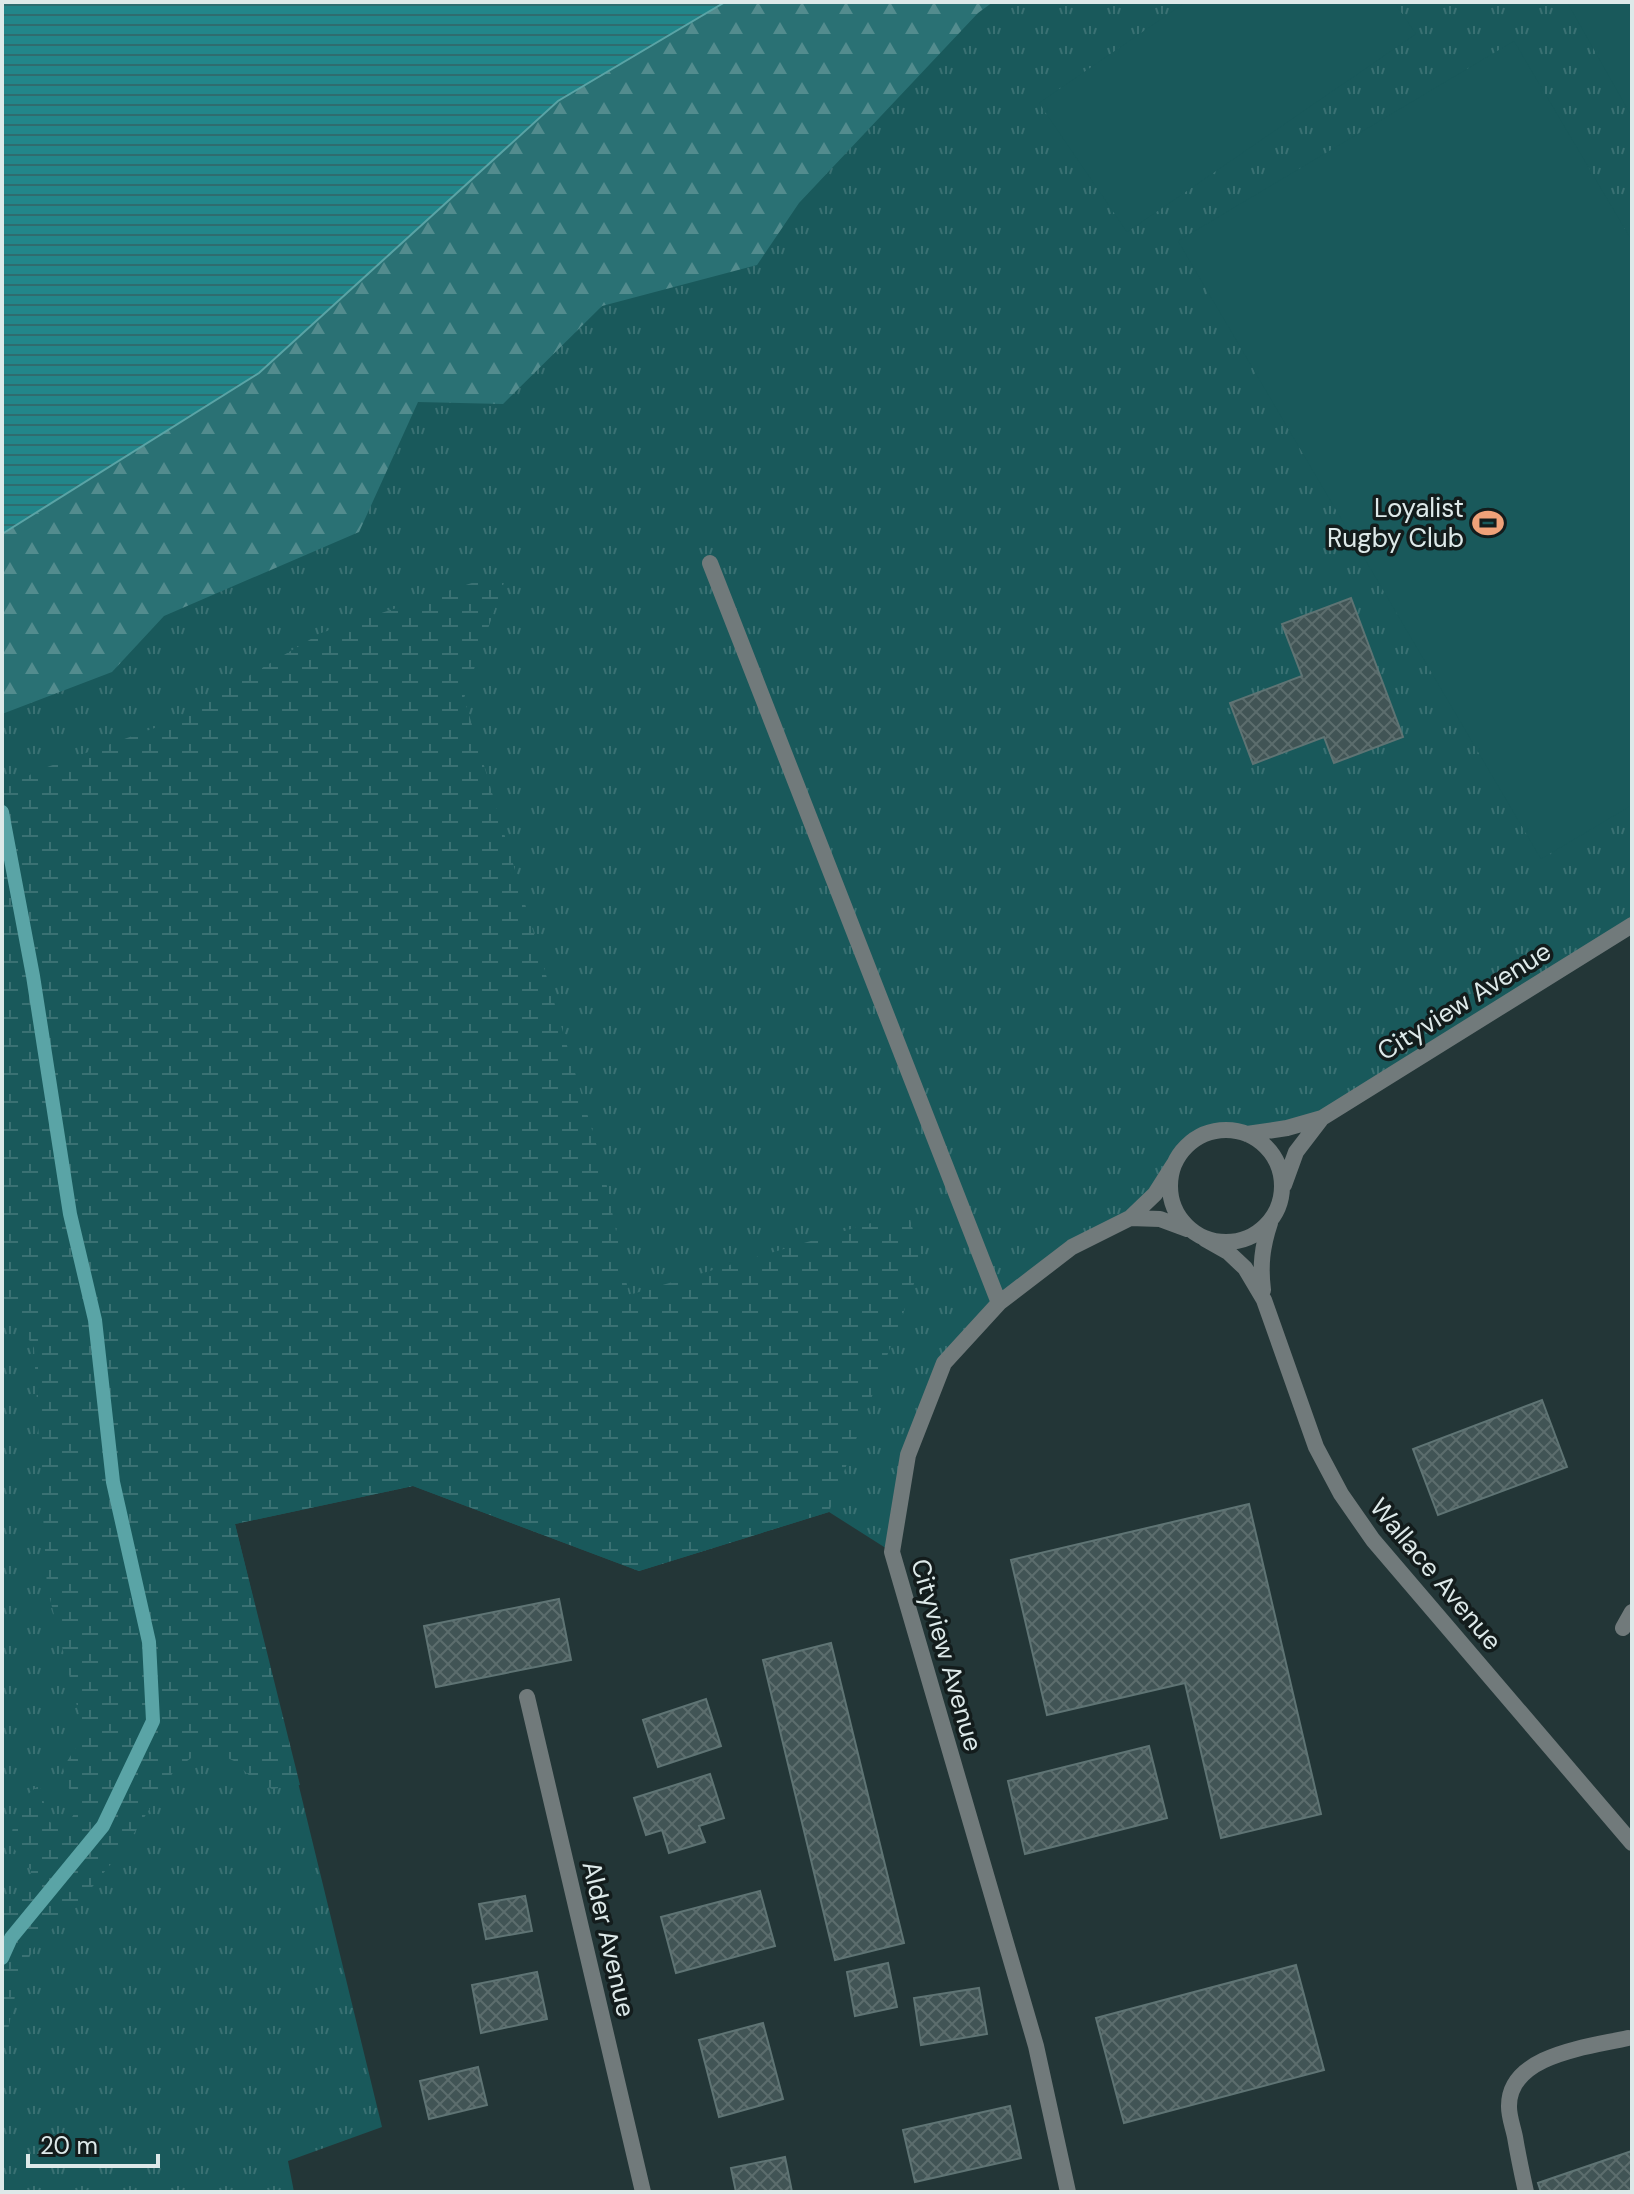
<svg xmlns="http://www.w3.org/2000/svg" width="1634" height="2194" font-family="'DM Sans',sans-serif">
<style>
.grass{fill:url(#grass-tufts)}
.forest{fill:url(#forest-firs)}
.wetland{fill:url(#wetland-marsh)}
.pitch{fill:#19595b}
.water{fill:url(#water-rules);stroke:#5aa4a6;stroke-width:2}
.lines{fill:none;stroke-linecap:round;stroke-linejoin:round}
.stream{stroke:#5aa4a6;stroke-width:14}
.building{fill:url(#building-cross-hatch);stroke:#5f7474;stroke-width:2}
.lane{stroke:#717a7b;stroke-width:16}
.street{stroke:#717a7b;stroke-width:16}
.labels{text-anchor:middle;dominant-baseline:central;stroke-width:7;stroke-linejoin:round;paint-order:stroke}
.poi-label{font-size:26px;fill:#dde9e9;stroke:#131c1c;text-anchor:end}
.street-label{font-size:26px;fill:#dde9e9;stroke:#131c1c}
</style>
<defs>
<pattern id="grass-tufts" width="24" height="20" patternUnits="userSpaceOnUse" patternTransform="scale(2)"><rect width="24" height="20" fill="#19595b"/><path d="M3 7l-1-3M5 7V3M7 7l1-3M15 17l-1-3M17 17v-4M19 17l1-3" fill="none" stroke="#3a7173"/></pattern>
<pattern id="forest-firs" width="22" height="20" patternUnits="userSpaceOnUse" patternTransform="scale(2)"><rect width="22" height="20" fill="#2a7174"/><path d="M5 1l3.5 6h-7zM16 11l3.5 6h-7z" fill="#538c8e"/></pattern>
<pattern id="wetland-marsh" width="20" height="14" patternUnits="userSpaceOnUse" patternTransform="scale(2)"><rect width="20" height="14" fill="#19595b"/><path d="M1 5h8M5 5V1M11 12h8M15 12V8" fill="none" stroke="#3a7173"/></pattern>
<pattern id="water-rules" width="6" height="5" patternUnits="userSpaceOnUse" patternTransform="scale(2)"><rect width="6" height="5" fill="#22868a"/><path d="M0 2.5h6" fill="none" stroke="#2f6c6f"/></pattern>
<pattern id="building-cross-hatch" width="8" height="8" patternUnits="userSpaceOnUse" patternTransform="scale(2)"><rect width="8" height="8" fill="#415455"/><path d="M0 0l8 8M0 8l8-8" fill="none" stroke="#5c6d6d"/></pattern>
</defs>
<rect width="100%" height="100%" fill="#233637"/>
<!-- grass -->
<path class="grass" d="M725,2H1632V925L1322,1118L1247,1134L1230,1130L1213,1131L1197,1138L1184,1149L1155,1194L1072,1247L944,1363L908,1455L892,1552L829,1512L639,1571L413,1486L235,1524L382,2127L288,2161L294,2192H2V534L259,373L558,101Z"/>
<!-- forest -->
<path class="forest" d="M725,2H993L978,13L799,203L757,265L602,306L503,404L418,402L359,532L164,616L112,672L2,714V534L259,373L558,101Z"/>
<!-- wetland -->
<path class="wetland" d="M508,571L464,698L603,1167L629,1295L908,1212L922,1262L829,1512L639,1571L413,1486L235,1524L300,1785L272,1789L254,1780L234,1761L217,1753L195,1755L174,1771L127,1844L93,1886L34,1948L19,1977L5,2044L2,2050V1910L8,1900L31,1881V1870L11,1845C13,1818 16,1800 40,1785L48,1820L62,1833L79,1806L72,1798L63,1768L84,1734L47,1587L34,1348L2,1295V790L39,770L171,722L321,633Z"/>
<!-- pitch -->
<path class="pitch" d="M1186,2H1394L1416,34L1127,232L1039,103Z
M1567,2H1632V117Z
M1514,41L1632,241V805L1541,859L1178,241Z"/>
<!-- water -->
<path class="water" d="M2,2H725L558,101L259,373L2,534Z"/>
<g class="lines">
<!-- stream -->
<path class="stream" d="M2,812L33,976L70,1214L95,1320L113,1482L149,1642L153,1721L103,1826L11,1938L2,1958"/>
</g>
<!-- building -->
<path class="building" d="M1351,598L1403,737L1334,763L1324,737L1253,764L1230,703L1302,676L1282,624Z
M1542,1400L1567,1467L1438,1515L1413,1449Z
M1249,1504L1321,1814L1221,1838L1185,1683L1047,1715L1011,1560Z
M559,1599L571,1660L436,1687L424,1626Z
M831,1643L904,1943L835,1960L763,1660Z
M706,1699L721,1746L658,1767L643,1720Z
M1149,1746L1167,1818L1025,1854L1008,1781Z
M710,1774L724,1818L699,1826L705,1842L669,1853L662,1830L646,1835L634,1798Z
M760,1891L775,1946L676,1973L661,1917Z
M525,1896L532,1931L486,1939L479,1904Z
M888,1963L897,2007L855,2016L847,1972Z
M1296,1965L1324,2070L1124,2123L1096,2018Z
M537,1972L547,2019L481,2033L472,1985Z
M979,1988L987,2034L921,2045L914,1998Z
M763,2023L783,2099L719,2117L699,2040Z
M478,2067L487,2105L429,2119L420,2081Z
M1010,2106L1021,2158L915,2182L903,2130Z
M1632,2151V2192H1541L1538,2183Z
M785,2157L792,2192H736L731,2168Z"/>
<g class="lines">
<!-- lane -->
<path class="lane" d="M1623,1628L1632,1612
M1526,2192C1522,2174 1518,2155 1515,2137C1513,2127 1509,2117 1509,2107C1508,2054 1590,2047 1628,2038"/>
<!-- street -->
<path class="street" d="M710,563L999,1303
M1170 1186a56 56 0 1 1 112 0a56 56 0 1 1-112 0Z
M1247,1134L1287,1128L1322,1118L1632,925
M1284,1185L1296,1152L1322,1118
M1130,1218L1160,1219L1187,1229
M1205,1239L1228,1252L1245,1268L1264,1300L1316,1447L1341,1494L1373,1540L1632,1843
M1263,1290C1260,1266 1262,1247 1270,1223
M527,1697L643,2192
M1068,2192L1036,2046L892,1552L908,1455L944,1363L999,1303L1072,1247L1130,1218L1155,1194L1174,1164"/>
</g>
<!-- icons -->
<defs>
<symbol id="stadium-bare" viewBox="-9 -9 18 18"><path d="M0-5a6.5 5 0 1 0 0 10a6.5 5 0 1 0 0-10ZM-3.5-1.8h7v3.6h-7Z" fill="#f0a279" stroke="#131c1c" stroke-width="2.5" paint-order="stroke"/></symbol>
</defs>
<g fill-rule="evenodd">
<use href="#stadium-bare" x="1466" y="501" width="44" height="44"/>
</g>
<g class="labels">
<!-- poi labels -->
<g class="poi-label">
<text x="1464" y="508">Loyalist<tspan x="1464" dy="30">Rugby Club</tspan></text>
</g>
<!-- street labels -->
<g class="street-label">
<text transform="translate(1464 1001) rotate(-32)">Cityview Avenue</text>
<text transform="translate(1436 1574) rotate(50)">Wallace Avenue</text>
<text transform="translate(947 1655) rotate(74)">Cityview Avenue</text>
<text transform="translate(609 1939) rotate(77)">Alder Avenue</text>
</g>
</g>
<!-- border -->
<rect width="1634" height="2194" fill="none" stroke="#dde9e9" stroke-width="8"/>
<!-- scale -->
<path d="M28 2154v12h130v-12" fill="none" stroke="#dde9e9" stroke-width="4"/>
<text x="40" y="2154" font-size="24" fill="#dde9e9" stroke="#131c1c" stroke-width="6" paint-order="stroke">20 m</text>
</svg>
